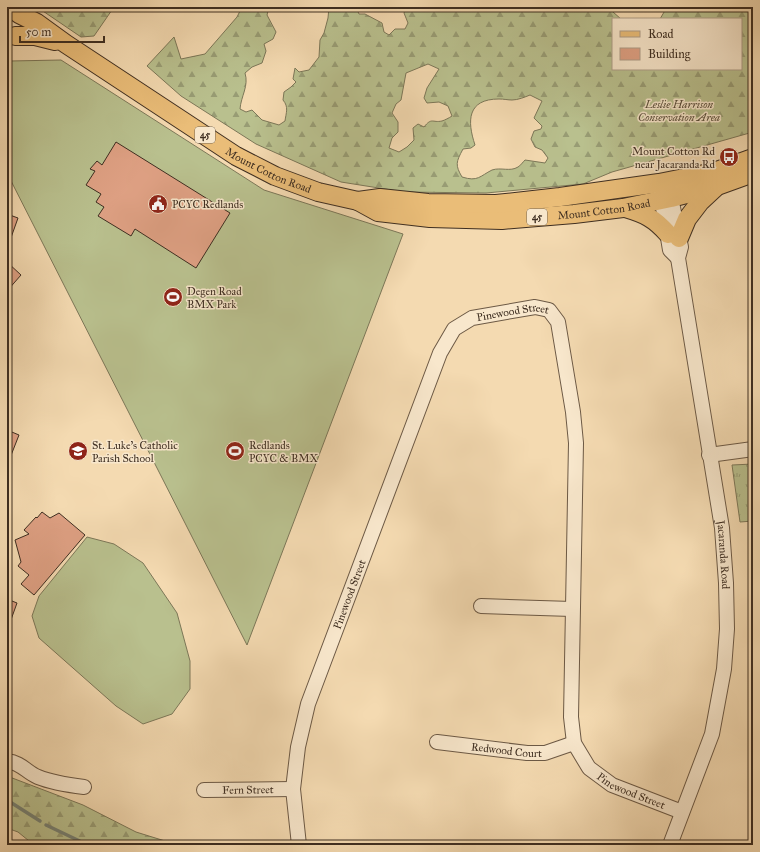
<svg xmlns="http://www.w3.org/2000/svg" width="760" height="852" font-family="'IM FELL Great Primer',serif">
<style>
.forest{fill:url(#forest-firs);stroke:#7c7758;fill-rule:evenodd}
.park{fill:url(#park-tufts);stroke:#7c7758}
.pitch{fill:#b9c08e;stroke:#7c7758}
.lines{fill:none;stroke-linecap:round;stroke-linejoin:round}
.stream{stroke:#768275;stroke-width:3.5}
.building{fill:#dea083;stroke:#3e2e21}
.minor-casing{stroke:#6c5945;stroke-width:16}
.major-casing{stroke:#3e2e21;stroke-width:20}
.minor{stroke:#f8e7cc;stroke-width:14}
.major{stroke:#eabd78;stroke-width:18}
.labels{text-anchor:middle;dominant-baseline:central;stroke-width:3;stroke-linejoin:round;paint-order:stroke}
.shield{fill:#f8e7cc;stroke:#766654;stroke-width:1}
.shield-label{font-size:10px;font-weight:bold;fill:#3e2e21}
.park-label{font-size:11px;font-style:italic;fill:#574b37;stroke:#f8e7cc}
.poi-label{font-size:11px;fill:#3e2e21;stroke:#f8e7cc;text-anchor:start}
.street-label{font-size:11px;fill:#3e2e21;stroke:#f8e7cc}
</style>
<defs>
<pattern id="forest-firs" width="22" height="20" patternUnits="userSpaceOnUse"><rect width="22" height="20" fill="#b9c08e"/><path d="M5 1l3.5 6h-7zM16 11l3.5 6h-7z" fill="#989c74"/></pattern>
<pattern id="park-tufts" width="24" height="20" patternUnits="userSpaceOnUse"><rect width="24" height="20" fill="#b9c08e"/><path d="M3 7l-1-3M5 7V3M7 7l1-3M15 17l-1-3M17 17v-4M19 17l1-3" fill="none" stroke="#989c74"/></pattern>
</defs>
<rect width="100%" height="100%" fill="#f4dab1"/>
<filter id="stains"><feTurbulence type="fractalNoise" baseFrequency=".005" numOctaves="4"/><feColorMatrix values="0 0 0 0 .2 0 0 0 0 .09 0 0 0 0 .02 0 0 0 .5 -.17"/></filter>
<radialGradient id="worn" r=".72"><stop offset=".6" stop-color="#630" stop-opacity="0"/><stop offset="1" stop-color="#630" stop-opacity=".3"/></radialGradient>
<!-- forest -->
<path class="forest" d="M37,7H114L94,36L81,37Z
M242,7H269L267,15L276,32L273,39L264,44L266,51L262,63L252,67L245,73C249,86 241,96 240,109L246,112L252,110L262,120L279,125L285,121C286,113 289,107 283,100L284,92L291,87L296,82L293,79L295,68L299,72L309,70L319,57L320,40L324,33L328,18L329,7H356L359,14H365L382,23L384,32L389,35L395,29H405L408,23L404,13L406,7H615L613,12L621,19H613V69H741V19H660L667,7H753V132L612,172L583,184L486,193L404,192L341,182L256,144L181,96L147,66L174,37L181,59L205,54L237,17ZM428,64L439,69L427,88L424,98L427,103L439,102L448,106L452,116C449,118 445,120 442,121C432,123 432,117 424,127L418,124L413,128L414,140L407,147L399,152L389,148L392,138L398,132V122L392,113L396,104L401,100L406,73ZM530,95L542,101L534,118L542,126L541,129L534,131L531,139L535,147L542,150L548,158L545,163L525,160C523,162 520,166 518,167C510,172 501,167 492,170C480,176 478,182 462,177C455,165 456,162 463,149L471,148L475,145C467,121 467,99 499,99C504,99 508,100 512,100C518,100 525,97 530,95Z
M7,776L83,805L136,832L178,845H34L18,832L7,828Z"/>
<!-- park -->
<path class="park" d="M753,464V521L740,522L732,465Z"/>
<!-- pitch -->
<path class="pitch" d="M61,60L264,190L403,234L247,645L7,173V67L10,61Z
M87,537L114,544L143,563L177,613L190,661V689L172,714L143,724L116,706L39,638L32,616L39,596Z"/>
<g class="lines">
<!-- stream -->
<path class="stream" d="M7,800L40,821
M46,825L88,845"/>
</g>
<!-- building -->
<path class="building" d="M116,142L230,213L196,268L135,229L131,236L98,216L104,207L96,202L101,194L86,185L95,171L90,169L97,161L102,165Z
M7,214L18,218L8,246H7Z
M7,262L21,275L7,291Z
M7,430L19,435L8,463H7Z
M42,512L50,518L59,513L85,535L34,595L21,584L29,575L18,566L21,562L15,540L29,534L24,530L36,517L37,518Z
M7,599L17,603L8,628H7Z"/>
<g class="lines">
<defs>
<g id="minor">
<path id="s1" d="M669,188L681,247L678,258L722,528L726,583L727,629L724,669L712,734L670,845"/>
<path d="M660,190L670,250L678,258"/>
<path d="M709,455L753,449"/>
<path d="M481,606L572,609"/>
<path id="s2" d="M437,742L527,753H545L574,743"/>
<path d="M7,761C22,763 26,772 38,777C53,783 68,785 84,787"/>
<path id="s3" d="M204,790L293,789"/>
<path id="s4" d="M299,845L293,789L298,747L308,704L440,353L454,329L472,318L535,307L549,310L558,322L573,412L576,443L571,717L574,743L589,768L612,785L682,812"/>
</g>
<g id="major">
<path id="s5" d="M19,14L37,23L66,44L236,156L275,176L318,192L358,201L378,212L430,218L502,220L574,214L623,208L671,198L717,186L753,173"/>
<path d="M15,36H35L55,41"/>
<path d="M358,201L380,198L428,203L496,204L560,197L659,183L714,172L753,158"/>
<path d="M625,208C645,214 654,218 668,234"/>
<path d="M679,238L687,219L700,202L715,188"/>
</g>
</defs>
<!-- minor casing -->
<use href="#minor" class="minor-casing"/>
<!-- major casing -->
<use href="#major" class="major-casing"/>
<!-- minor -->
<use href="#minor" class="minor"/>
<!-- major -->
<use href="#major" class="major"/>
</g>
<!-- icons -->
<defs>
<symbol id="bus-disc" viewBox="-11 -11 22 22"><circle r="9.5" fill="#8f2418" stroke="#f8e7cc"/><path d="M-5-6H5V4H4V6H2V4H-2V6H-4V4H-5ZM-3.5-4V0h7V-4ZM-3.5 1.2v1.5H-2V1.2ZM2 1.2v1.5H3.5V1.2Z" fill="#fff"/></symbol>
<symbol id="civic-disc" viewBox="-11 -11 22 22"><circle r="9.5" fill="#8f2418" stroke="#f8e7cc"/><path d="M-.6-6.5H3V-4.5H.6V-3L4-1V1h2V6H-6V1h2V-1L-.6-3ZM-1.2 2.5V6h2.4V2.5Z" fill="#fff"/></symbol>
<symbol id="stadium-disc" viewBox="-11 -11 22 22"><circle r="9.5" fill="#8f2418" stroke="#f8e7cc"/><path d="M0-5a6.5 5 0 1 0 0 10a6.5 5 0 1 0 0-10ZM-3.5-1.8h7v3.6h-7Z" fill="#fff"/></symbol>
<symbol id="school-disc" viewBox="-11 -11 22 22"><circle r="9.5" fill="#8f2418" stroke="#f8e7cc"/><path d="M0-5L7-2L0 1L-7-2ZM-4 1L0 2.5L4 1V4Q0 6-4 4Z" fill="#fff"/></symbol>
</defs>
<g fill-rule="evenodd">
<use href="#bus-disc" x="718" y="146" width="22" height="22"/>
<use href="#civic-disc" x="147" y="193" width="22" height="22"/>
<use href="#stadium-disc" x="162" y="286" width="22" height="22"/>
<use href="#school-disc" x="67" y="440" width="22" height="22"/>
<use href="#stadium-disc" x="224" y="440" width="22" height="22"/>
</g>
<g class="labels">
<!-- shield labels -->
<g class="shield">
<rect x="195" y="127" width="20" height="16" rx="3"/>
<rect x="527" y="209" width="20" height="16" rx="3"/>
</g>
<g class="shield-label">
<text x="205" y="135">45</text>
<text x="537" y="217">45</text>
</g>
<!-- park labels -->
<g class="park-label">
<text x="679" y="104">Leslie Harrison<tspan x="679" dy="13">Conservation Area</tspan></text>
</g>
<!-- poi labels -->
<g class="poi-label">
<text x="715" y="151" text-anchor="end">Mount Cotton Rd<tspan x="715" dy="13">near Jacaranda Rd</tspan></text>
<text x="172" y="204">PCYC Redlands</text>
<text x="187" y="291">Degen Road<tspan x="187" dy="13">BMX Park</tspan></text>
<text x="92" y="445">St. Luke's Catholic<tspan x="92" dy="13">Parish School</tspan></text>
<text x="249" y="445">Redlands<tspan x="249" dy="13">PCYC &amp; BMX</tspan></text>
</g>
<!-- street labels -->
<g class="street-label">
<text stroke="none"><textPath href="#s5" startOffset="295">Mount Cotton Road</textPath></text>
<text stroke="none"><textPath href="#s5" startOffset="640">Mount Cotton Road</textPath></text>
<text stroke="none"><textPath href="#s4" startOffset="608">Pinewood Street</textPath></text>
<text stroke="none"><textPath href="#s1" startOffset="372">Jacaranda Road</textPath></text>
<text stroke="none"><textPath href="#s4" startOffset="260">Pinewood Street</textPath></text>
<text stroke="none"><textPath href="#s2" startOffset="70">Redwood Court</textPath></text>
<text stroke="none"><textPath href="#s3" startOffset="44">Fern Street</textPath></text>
<text stroke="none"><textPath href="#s4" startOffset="1160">Pinewood Street</textPath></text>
</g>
</g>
<!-- margin -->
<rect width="760" height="852" fill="none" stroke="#f4dab1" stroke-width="24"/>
<rect x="8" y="8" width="744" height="836" fill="none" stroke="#3e2e21" stroke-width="2"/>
<rect x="12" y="12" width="736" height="828" fill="none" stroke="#3e2e21"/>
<!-- legend -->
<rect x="612" y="18" width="130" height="52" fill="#f8e7cc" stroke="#ae9d88"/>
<rect x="620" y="31" width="20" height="6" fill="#eabd78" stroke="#ae9d88"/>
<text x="648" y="38" font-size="12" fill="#3e2e21">Road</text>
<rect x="620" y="48" width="20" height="12" fill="#dea083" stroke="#ae9d88"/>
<text x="648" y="58" font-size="12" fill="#3e2e21">Building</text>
<!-- scale -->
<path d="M20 36v6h84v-6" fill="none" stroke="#3e2e21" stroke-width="2"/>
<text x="26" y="36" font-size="12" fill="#3e2e21" stroke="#f8e7cc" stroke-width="3" paint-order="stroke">50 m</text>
<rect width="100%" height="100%" filter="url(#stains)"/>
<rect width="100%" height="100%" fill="url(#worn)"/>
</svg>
